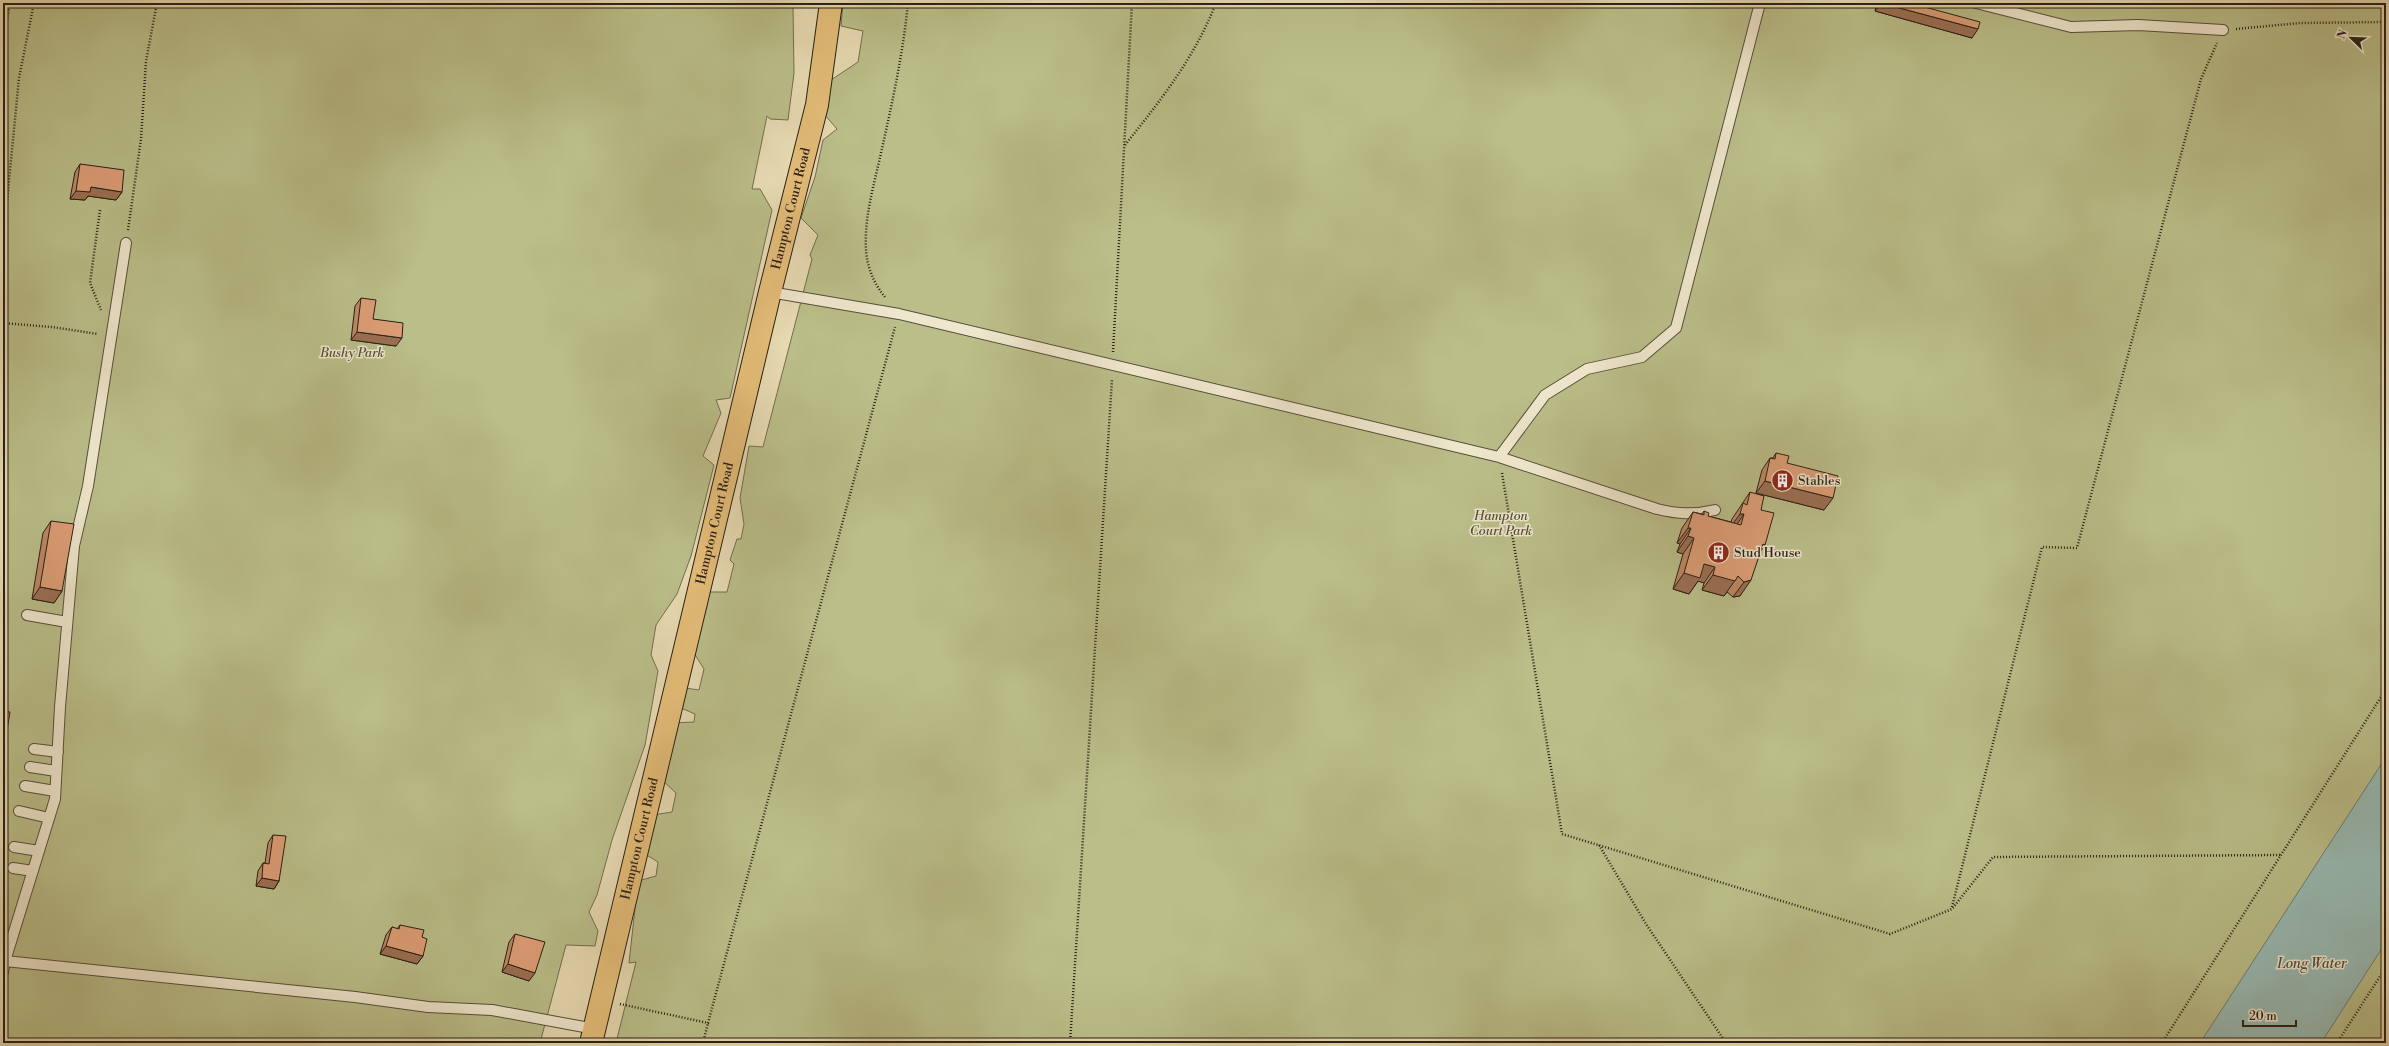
<svg xmlns="http://www.w3.org/2000/svg" width="2389" height="1046" font-family="'Libre Bodoni',serif">
<style>
.green{fill:#babe89;stroke:#716e4f}
.water{fill:#98bab3;stroke:#6b7c74}
.lines{fill:none;stroke-linecap:round;stroke-linejoin:round}
.service-casing{stroke:#584e3c;stroke-width:12}
.primary-casing{stroke:#281f15;stroke-width:24}
.path{stroke:#281f15;stroke-width:2.5;stroke-dasharray:1 2;stroke-linecap:butt}
.service{stroke:#efe7cd;stroke-width:10}
.primary{stroke:#e4bd79;stroke-width:22}
.wall{fill:#be8866;stroke:#281f15}
.shaded-wall{fill:#9b6f53;stroke:#281f15}
.building{fill:#dd9e77;stroke:#281f15}
.labels{text-anchor:middle;dominant-baseline:central;stroke-width:3;stroke-linejoin:round;paint-order:stroke}
.street-label{font-size:13px;fill:#281f15;stroke:#efe7cd}
.park-label{font-size:13px;font-style:italic;fill:#544f38;stroke:#efe7cd}
.poi-label{font-size:13px;fill:#281f15;stroke:#efe7cd;text-anchor:start}
.water-label{font-size:14px;font-style:italic;fill:#4a4e44;stroke:#efe7cd}
</style>
<rect width="100%" height="100%" fill="#e7dab2"/>
<filter id="stains"><feTurbulence type="fractalNoise" baseFrequency=".005" numOctaves="4"/><feColorMatrix values="0 0 0 0 .2 0 0 0 0 .09 0 0 0 0 .02 0 0 0 .5 -.17"/></filter>
<radialGradient id="worn" r=".72"><stop offset=".6" stop-color="#630" stop-opacity="0"/><stop offset="1" stop-color="#630" stop-opacity=".3"/></radialGradient>
<!-- green -->
<path class="green" d="M3,3H804L793,7L794,73L788,120L770,119L767,116L752,189H760L772,210L730,398L716,400L721,413L703,456L714,465L691,556L677,594L656,625L651,655L658,671L645,745L612,840L597,895L589,912L598,931L595,946L566,945L540,1043H3Z
M843,3H2386V1043H616L636,962L629,963L638,881L656,876L658,862L645,854L653,815L672,812L676,793L661,779L673,723L694,722L695,714L681,708L685,688L699,690L704,669L692,650L707,592H727L734,564L730,560L737,539H741L744,524L740,498L749,446L763,447L812,259L810,255L818,235L801,218L815,177L823,140L837,129L824,114L831,80L858,62L863,31L841,26Z"/>
<!-- water -->
<path class="water" d="M2386,757V942L2321,1043H2200Z"/>
<g class="lines">
<defs>
<path id="service" d="M1976,3L2071,27L2138,25L2223,30
M126,243L88,486L74,546L60,707L55,799L5,961L355,997L428,1007L492,1010L595,1029
M770,292L899,314L1499,457L1657,509C1678,514 1694,515 1715,510
M1499,457L1545,395L1587,369L1642,357L1676,328L1760,3
M27,615L67,622
M34,749L58,752
M30,767L56,771
M25,786L55,791
M19,811L49,818
M14,847L39,851
M13,868L33,871
M3,961H5L3,972"/>
<g id="primary">
<path id="s1" d="M591,1043L770,292L817,105L831,3"/>
</g>
</defs>
<!-- service casing -->
<use href="#service" class="service-casing"/>
<!-- primary casing -->
<use href="#primary" class="primary-casing"/>
<!-- path -->
<path class="path" d="M2236,29L2300,23L2386,22
M3,43L10,3
M1125,145C1161,100 1195,57 1216,3
M100,210L90,283L101,310
M128,230L141,139L146,61L157,3
M3,242L19,78L34,3
M885,297C874,284 867,267 866,250C864,217 874,185 881,153C892,104 903,54 908,3
M3,323L52,327L98,334
M1113,352L1132,3
M1502,473L1562,834L1890,934L1952,909L1993,857L2281,855
M1599,845L1646,924L1726,1043
M1952,907L2042,547L2077,548L2201,79L2217,43
M620,1004L708,1023L895,327
M703,1043L708,1023
M1070,1043L1112,379
M2162,1043L2386,689
M2337,1043L2386,967"/>
<!-- service -->
<use href="#service" class="service"/>
<!-- primary -->
<use href="#primary" class="primary"/>
</g>
<!-- wall -->
<path class="wall" d="M1877,3H1910L1972,38L1875,11Z
M80,164L122,192L116,200L88,196L85,200L70,199L75,172Z
M361,298L373,319L396,346L351,340L355,306Z
M1776,453L1787,463L1824,510L1756,493L1762,470L1770,458H1773Z
M1750,492L1761,510L1760,552L1740,596L1733,597L1727,592L1724,596L1702,590L1704,583L1698,581L1689,594L1673,589L1683,554L1677,552L1680,544L1677,543L1682,528L1693,512L1702,514L1704,511L1708,516L1731,522L1732,519Z
M51,521L62,591L54,603L32,599L43,533Z
M273,835L279,881L274,889L256,886L258,871L263,863H265L268,843Z
M400,925L422,937L423,956L417,964L380,954L386,935L392,927L397,929Z
M515,934L529,981L502,972L509,942Z"/>
<!-- shaded-wall -->
<path class="shaded-wall" d="M1881,3L1978,29L1972,38L1875,11Z
M91,187L122,192L116,200L88,196L85,200L70,199L76,191Z
M357,332L402,338L396,346L351,340Z
M1765,481L1833,498L1824,510L1756,493Z
M1740,514H1744L1733,530L1729,529Z
M1688,528H1691L1680,544L1677,543Z
M1688,536L1694,538L1683,554L1677,552Z
M1763,544L1765,545L1754,561Z
M1704,564L1715,567L1704,583L1698,581L1689,594L1673,589L1684,573Z
M1713,575L1738,576L1724,596L1702,590Z
M1751,580L1740,596L1733,597L1744,582Z
M40,587L62,591L54,603L32,599Z
M262,878L279,881L274,889L256,886Z
M386,946L423,956L417,964L380,954Z
M508,964L535,973L529,981L502,972Z"/>
<!-- building -->
<path class="building" d="M1881,3H1910L1980,22L1978,29Z
M80,164L124,170L122,192L91,187L90,192L76,191Z
M361,298L376,300L373,319L403,323L402,338L357,332Z
M1776,453L1789,456L1787,463L1838,476L1833,498L1765,481L1770,458L1775,459Z
M1750,492L1764,496L1761,510L1774,513L1765,545L1763,544L1751,580L1744,582L1738,576L1735,581L1713,575L1715,567L1704,564L1700,578L1684,573L1694,538L1688,536L1691,528H1688L1693,512L1704,515V511L1709,513L1708,516L1741,525L1744,514H1740L1743,503L1747,505Z
M51,521L74,524L62,591L40,587Z
M3,711L10,712L3,755Z
M273,835L286,836L279,881L262,878L263,863L269,864Z
M400,925L424,930L422,937L427,939L423,956L386,946L392,927L399,929Z
M515,934L545,942L535,973L508,964Z"/>
<!-- icons -->
<defs>
<symbol id="building-disc" viewBox="-11 -11 22 22"><circle r="9.5" fill="#8f2418" stroke="#efe7cd"/><path d="M-4-6H4V6H1V3H-1V6H-4ZM-2.5-4.3h1.7v1.8h-1.7ZM.8-4.3h1.7v1.8H.8ZM-2.5-1h1.7V.8h-1.7ZM.8-1h1.7V.8H.8Z" fill="#fff"/></symbol>
</defs>
<g fill-rule="evenodd">
<use href="#building-disc" x="1770" y="468" width="25" height="25"/>
<use href="#building-disc" x="1706" y="540" width="25" height="25"/>
</g>
<g class="labels">
<!-- street labels -->
<g class="street-label">
<text stroke="none"><textPath href="#s1" startOffset="858">Hampton Court Road</textPath></text>
<text stroke="none"><textPath href="#s1" startOffset="534">Hampton Court Road</textPath></text>
<text stroke="none"><textPath href="#s1" startOffset="210">Hampton Court Road</textPath></text>
</g>
<!-- park labels -->
<g class="park-label">
<text x="352" y="353">Bushy Park</text>
<text x="1501" y="516">Hampton<tspan x="1501" dy="15">Court Park</tspan></text>
</g>
<!-- poi labels -->
<g class="poi-label">
<text x="1798" y="481">Stables</text>
<text x="1734" y="553">Stud House</text>
</g>
<!-- water labels -->
<g class="water-label">
<text x="2312" y="964">Long Water</text>
</g>
</g>
<!-- margin -->
<rect width="2389" height="1046" fill="none" stroke="#e7dab2" stroke-width="16"/>
<rect x="4" y="4" width="2381" height="1038" fill="none" stroke="#281f15" stroke-width="2"/>
<rect x="8" y="8" width="2373" height="1030" fill="none" stroke="#281f15"/>
<!-- north arrow -->
<g transform="translate(2351 38) rotate(293)" stroke="#efe7cd" stroke-width="3" paint-order="stroke">
<path d="M0-3L7 15L0 10L-7 15Z" fill="#281f15"/>
<text y="-6" font-size="11" font-weight="bold" text-anchor="middle" fill="#281f15">N</text>
</g>
<!-- scale -->
<path d="M2243 1020v6h53v-6" fill="none" stroke="#281f15" stroke-width="2"/>
<text x="2249" y="1020" font-size="12" fill="#281f15" stroke="#efe7cd" stroke-width="3" paint-order="stroke">20 m</text>
<rect width="100%" height="100%" filter="url(#stains)"/>
<rect width="100%" height="100%" fill="url(#worn)"/>
</svg>
